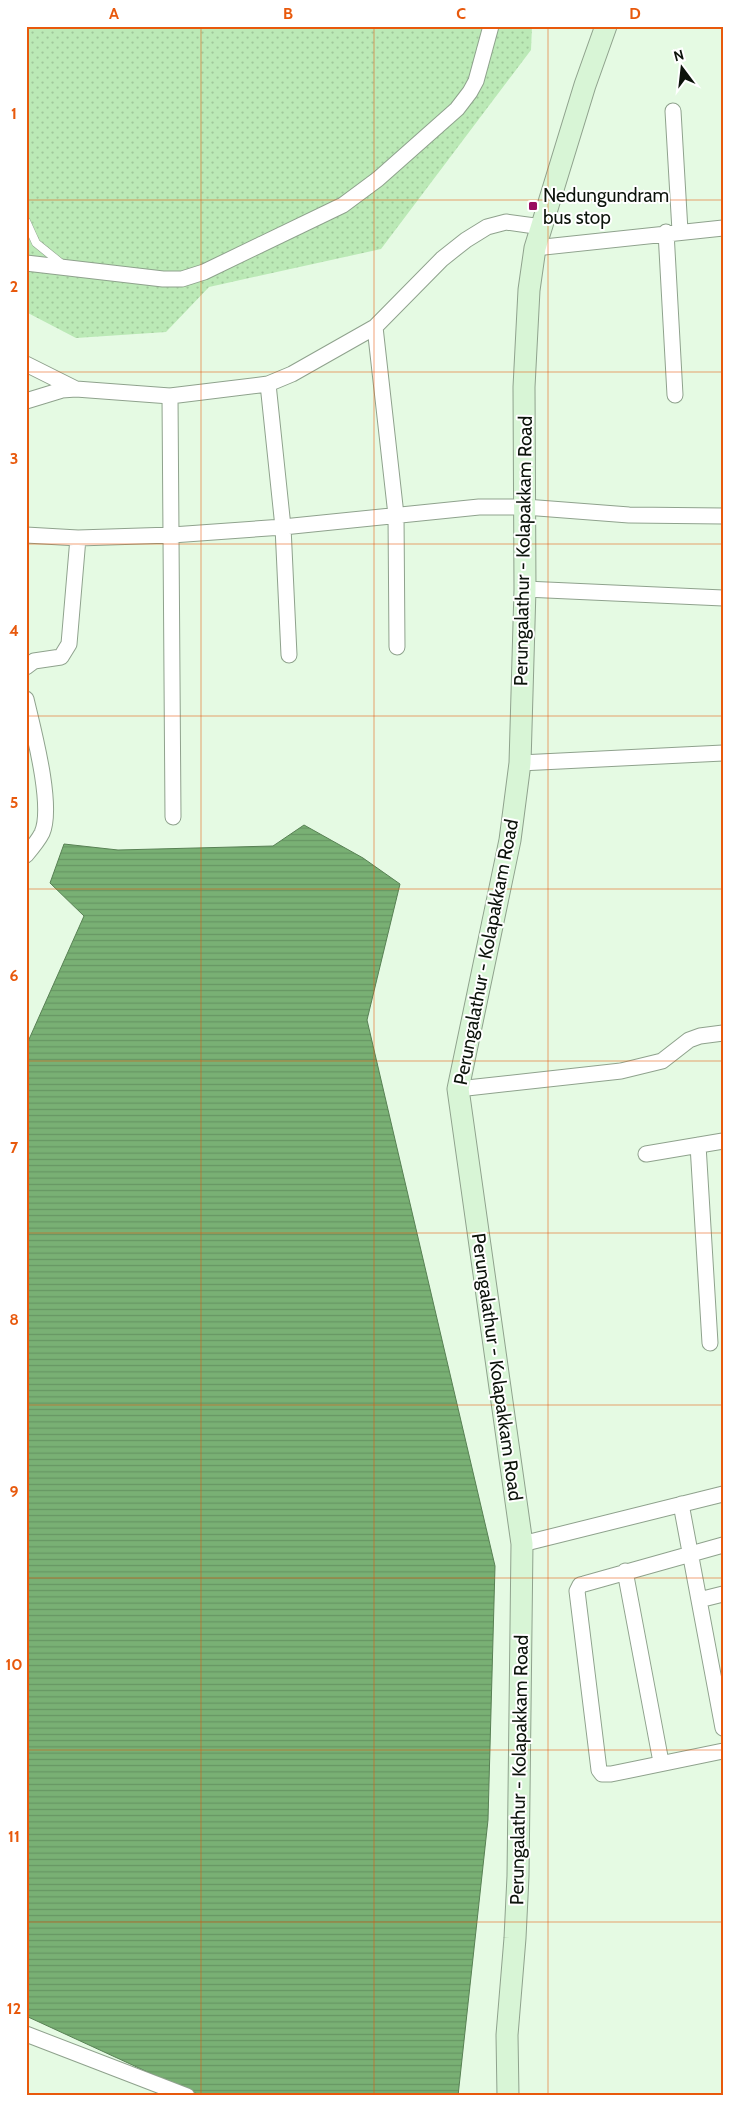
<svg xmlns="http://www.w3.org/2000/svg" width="749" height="2122" font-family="Cabin,sans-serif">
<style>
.grass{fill:url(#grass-dots)}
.water{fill:url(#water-rules);stroke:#588154}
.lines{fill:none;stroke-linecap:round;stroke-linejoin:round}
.service-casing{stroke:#8fa28d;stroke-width:9}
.minor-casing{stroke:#8fa28d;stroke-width:17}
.secondary-casing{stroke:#8fa28d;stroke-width:23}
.service{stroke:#fff;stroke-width:8}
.minor{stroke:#fff;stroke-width:15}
.secondary{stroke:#d8f5d6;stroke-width:21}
.grid{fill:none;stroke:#e8590c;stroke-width:1;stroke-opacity:0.55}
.poi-dot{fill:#990d60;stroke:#fff;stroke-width:2}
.labels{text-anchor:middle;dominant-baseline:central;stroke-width:4;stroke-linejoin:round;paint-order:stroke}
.poi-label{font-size:19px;fill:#0c130b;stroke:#fff;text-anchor:start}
.street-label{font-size:19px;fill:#0c130b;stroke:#fff}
.neatline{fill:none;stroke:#e8590c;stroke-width:2}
.grid-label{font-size:16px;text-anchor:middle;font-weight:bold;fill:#e8590c}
</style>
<defs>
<pattern id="grass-dots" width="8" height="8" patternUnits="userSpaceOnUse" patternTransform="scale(1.25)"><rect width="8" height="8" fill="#bbe9b6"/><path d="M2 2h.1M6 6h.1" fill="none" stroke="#a0c79b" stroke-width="1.8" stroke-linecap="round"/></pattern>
<pattern id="water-rules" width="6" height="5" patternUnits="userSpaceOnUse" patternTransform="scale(1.25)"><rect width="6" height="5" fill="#79b074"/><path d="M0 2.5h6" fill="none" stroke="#679663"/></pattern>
</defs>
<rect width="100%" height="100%" fill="#e5fae3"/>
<!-- grass -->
<path class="grass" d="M26,26H532L531,50L381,249L209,287L166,332L76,338L26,312Z"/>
<!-- water -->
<path class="water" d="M304,825L363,858L400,884L367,1020L495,1566L488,1820L458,2096H206L191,2092L26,2016V1046L84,916L50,883L64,844L118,850L273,846Z"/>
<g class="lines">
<defs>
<path id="service" d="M26,221L36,243L62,264"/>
<path id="minor" d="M673,111L680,231
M666,232L675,395
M535,248L723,228
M26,263L163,279H182L204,272L343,205L378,179L457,109L470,92L476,81L491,26
M375,327L396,515L397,647
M26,364L76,389
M268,384L283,527L289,655
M170,396L173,817
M26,401L62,390L76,389L170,396L268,384L292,374L375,327L442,259L466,240L487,227L506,222L542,227
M26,535L78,538L172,535L283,527L479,507H525L629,515L723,516
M525,589L723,598
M26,667L34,661L61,657L69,644L78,538
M26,699C33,729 54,806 42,833C38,841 32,848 26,855
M520,763L723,753
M458,1089L621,1071L662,1061L689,1040L700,1036L723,1033
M698,1145L710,1343
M646,1154L723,1141
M681,1504L723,1728
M522,1544L723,1494
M723,1545L584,1584L580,1585L577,1591L599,1770L602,1774H611L723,1751
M625,1571L661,1762
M699,1600L723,1594
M26,2034L187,2096"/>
<path id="secondary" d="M508,2096L507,2035L515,1938L518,1876L522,1544L458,1089L510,840L520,763L525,589L524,387L529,290L535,248L585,85L606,26"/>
</defs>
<!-- service casing -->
<use href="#service" class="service-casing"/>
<!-- minor casing -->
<use href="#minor" class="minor-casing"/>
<!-- secondary casing -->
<use href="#secondary" class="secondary-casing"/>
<!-- service -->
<use href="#service" class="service"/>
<!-- minor -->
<use href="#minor" class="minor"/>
<!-- secondary -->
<use href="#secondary" class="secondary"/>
</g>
<!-- grid -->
<path class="grid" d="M201,26V2096M374,26V2096M548,26V2096M26,200H723M26,372H723M26,544H723M26,716H723M26,889H723M26,1061H723M26,1233H723M26,1405H723M26,1578H723M26,1750H723M26,1922H723"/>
<!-- markers -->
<rect class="poi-dot" x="528" y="201" width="10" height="10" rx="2.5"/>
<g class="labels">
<!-- poi labels -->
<g class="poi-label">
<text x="543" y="195">Nedungundram<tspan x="543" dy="22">bus stop</tspan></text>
</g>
<!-- street labels -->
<g class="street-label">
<text transform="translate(523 551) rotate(-89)">Perungalathur - Kolapakkam Road</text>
<text transform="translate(486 952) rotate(-79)">Perungalathur - Kolapakkam Road</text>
<text transform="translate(497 1367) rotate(82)">Perungalathur - Kolapakkam Road</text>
<text transform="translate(519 1770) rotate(-89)">Perungalathur - Kolapakkam Road</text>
</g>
</g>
<!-- border -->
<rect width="749" height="2122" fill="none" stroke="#ffffff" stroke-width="55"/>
<!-- north arrow -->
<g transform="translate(682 68) rotate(345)" stroke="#ffffff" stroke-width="4" paint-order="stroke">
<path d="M0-4L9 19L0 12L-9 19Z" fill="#0c130b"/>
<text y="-8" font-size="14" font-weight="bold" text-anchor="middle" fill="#0c130b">N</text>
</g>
<rect x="28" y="28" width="694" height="2066" class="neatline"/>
<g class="grid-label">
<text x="114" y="19">A</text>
<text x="288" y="19">B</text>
<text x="461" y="19">C</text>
<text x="635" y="19">D</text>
<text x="14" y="119">1</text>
<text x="14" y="292">2</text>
<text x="14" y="464">3</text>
<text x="14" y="636">4</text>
<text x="14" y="808">5</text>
<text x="14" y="981">6</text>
<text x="14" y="1153">7</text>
<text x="14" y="1325">8</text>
<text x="14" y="1497">9</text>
<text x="14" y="1670">10</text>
<text x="14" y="1842">11</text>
<text x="14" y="2014">12</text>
</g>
</svg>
